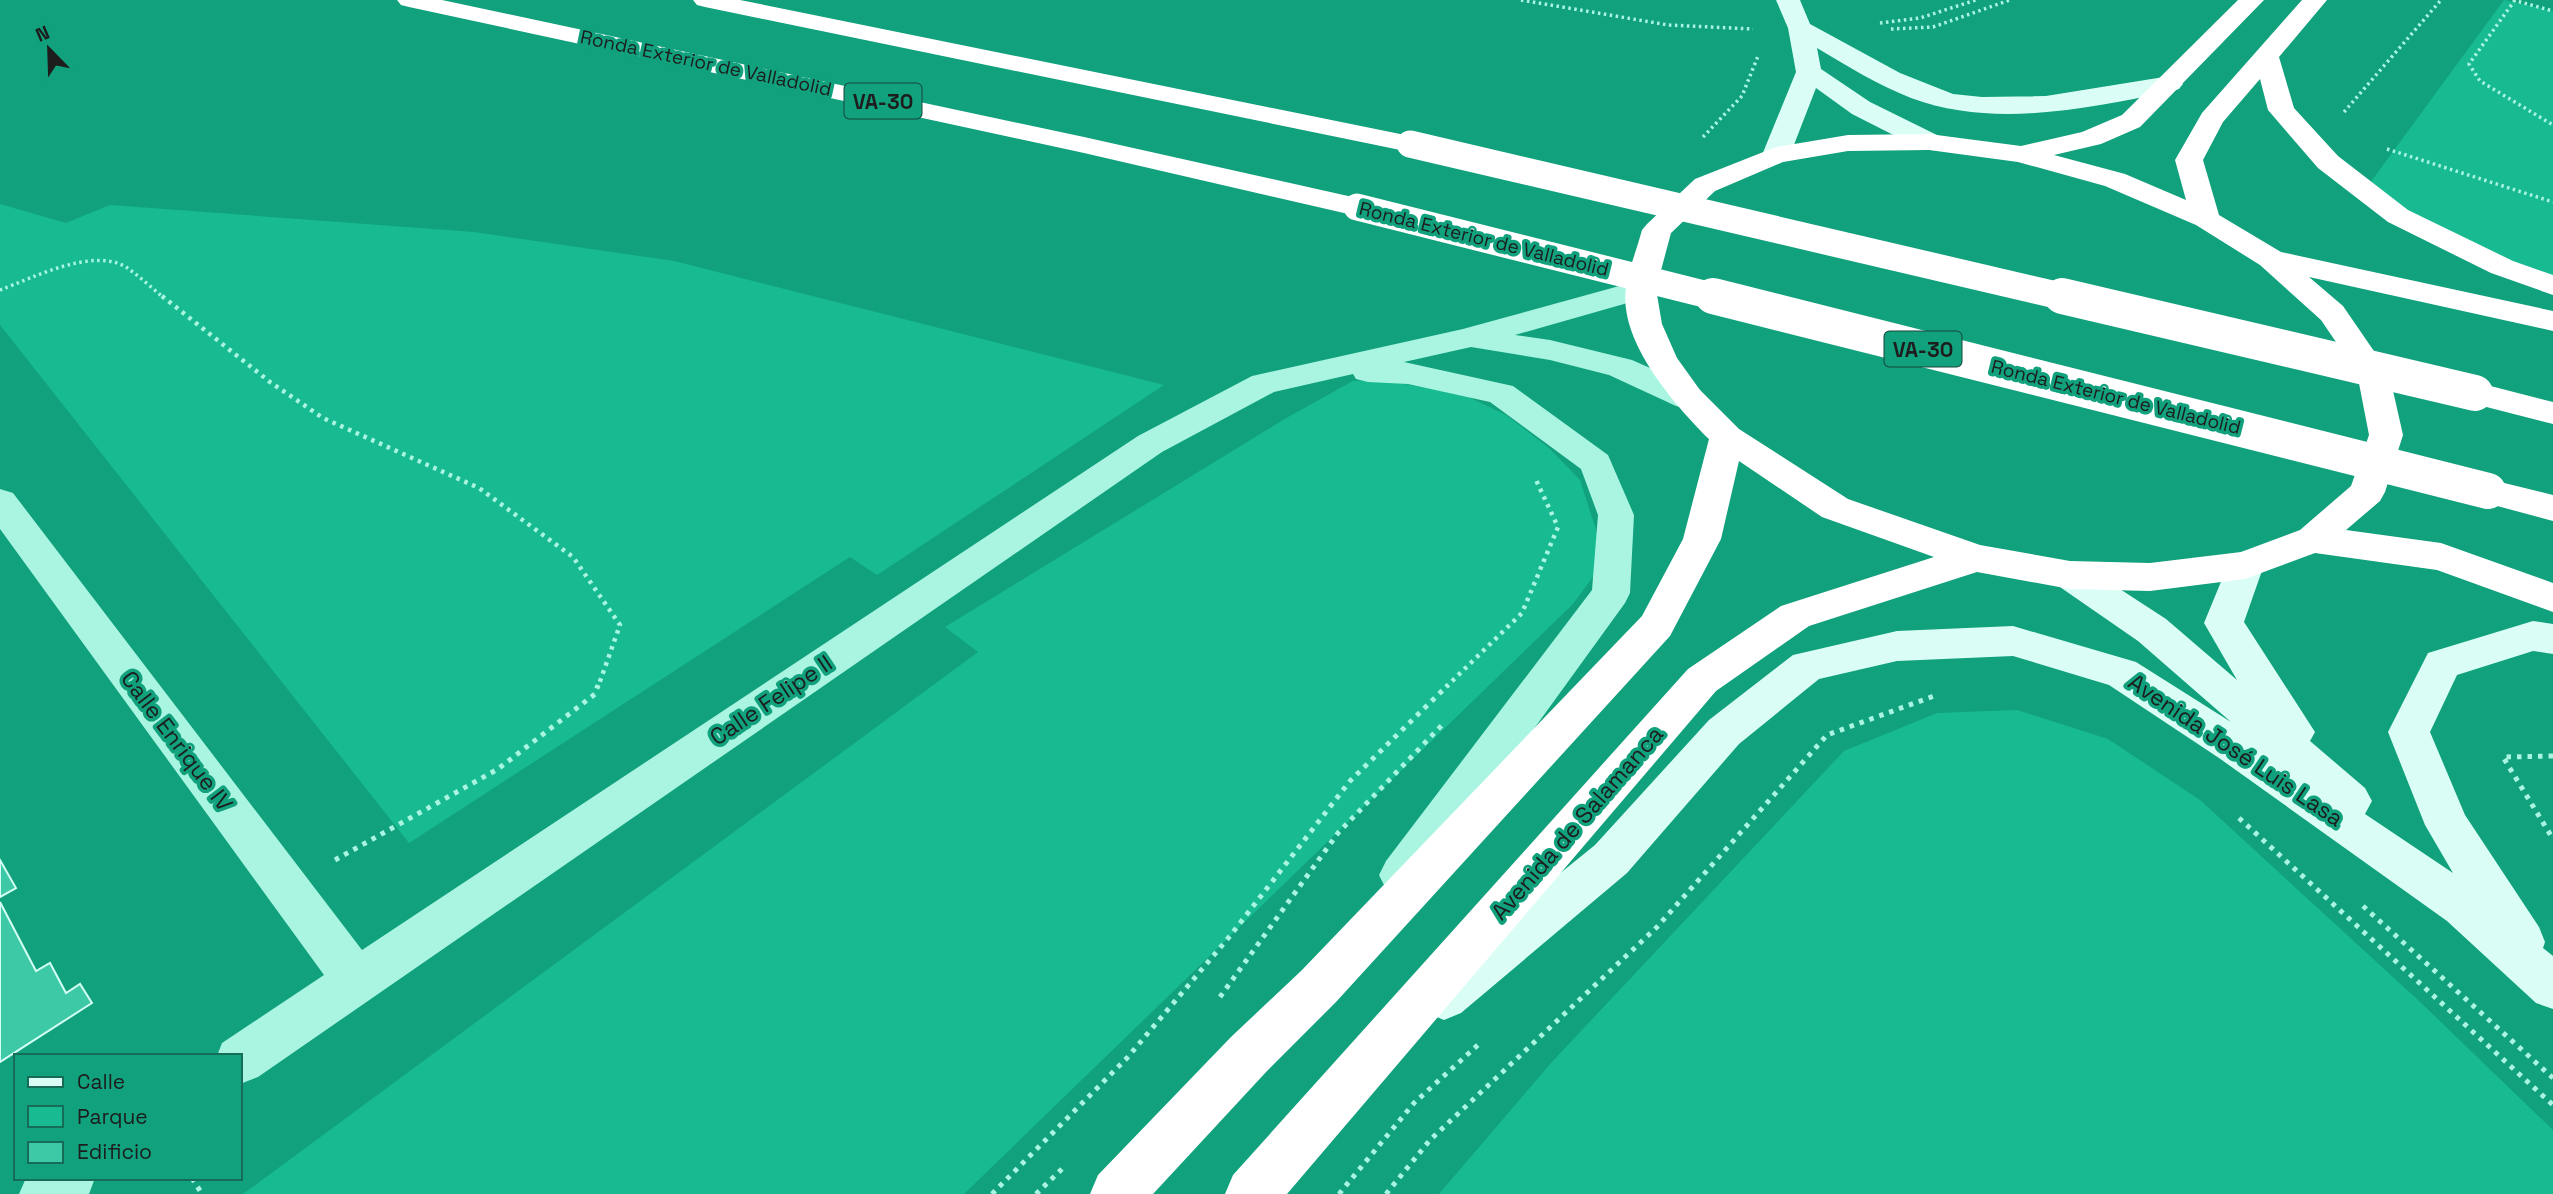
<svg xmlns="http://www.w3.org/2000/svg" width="2553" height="1194" font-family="'Space Grotesk',sans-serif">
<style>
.green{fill:#18bb91}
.building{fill:#3ec9a6;stroke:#d2fef3;stroke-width:2}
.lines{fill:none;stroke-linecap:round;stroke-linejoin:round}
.path-far2{stroke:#a9f5e1;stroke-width:3.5;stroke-dasharray:2.5 3.5;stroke-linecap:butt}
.path-far1{stroke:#a9f5e1;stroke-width:4.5;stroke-dasharray:3.5 5;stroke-linecap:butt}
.path{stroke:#a9f5e1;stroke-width:5;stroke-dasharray:4.5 6;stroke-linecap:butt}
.street{fill:#a9f5e1;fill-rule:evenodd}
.secondary{fill:#dafef5;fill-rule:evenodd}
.highway{fill:#fff;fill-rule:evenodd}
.highway-bridge-far1{stroke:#fff;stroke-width:27}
.highway-bridge{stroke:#fff;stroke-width:36}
.labels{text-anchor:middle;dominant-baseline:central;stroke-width:7;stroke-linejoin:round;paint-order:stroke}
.far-street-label{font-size:19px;fill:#1d1d1d;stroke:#11a17d}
.shield{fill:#11a17d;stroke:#19453a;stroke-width:2}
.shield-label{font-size:21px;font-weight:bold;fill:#1d1d1d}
.street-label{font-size:23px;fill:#1d1d1d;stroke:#11a17d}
</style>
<rect width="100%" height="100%" fill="#11a17d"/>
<!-- green -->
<path class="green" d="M2504,0L2553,11V279L2514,264L2405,212L2370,183Z
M0,204L66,223L110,205L474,232L674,261L1164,385L877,575L850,557L409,843L0,325Z
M1381,380L1462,394L1506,415L1549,448L1580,480L1598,536V570L1573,604L964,1194H243L978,652L945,627L1288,417L1353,381Z
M2017,710L2108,739L2200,800L2418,1000L2553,1130V1194H1439L1551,1063L1844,751L1937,713Z"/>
<!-- building -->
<path class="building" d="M0,860L16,888L0,897Z
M0,902L36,971L50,963L66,993L80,984L92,1003L0,1062Z"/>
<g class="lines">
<!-- path-far2 -->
<path class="path-far2" d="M1521,0L1668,25L1753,29
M2513,0L2553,11
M2515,0L2469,64L2480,81L2553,125
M1880,23L1920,18L1976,0
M1891,29L1933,27L2010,0
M2344,112L2441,0
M1703,137L1742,96L1758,56
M2387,149L2553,202
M0,290C33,278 92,247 126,267C139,276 152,288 164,298"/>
<!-- path-far1 -->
<path class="path-far1" d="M162,296L270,382L323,418L479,488L573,557L620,625L598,687
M1446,687L1522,613L1558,527L1536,480"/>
<!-- path -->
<path class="path" d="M2553,756L2503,757L2553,839
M2239,818L2553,1105
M335,860L498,769L595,694L598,685
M2363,906L2553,1078
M1220,997L1338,833L1444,723
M192,1178L202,1194
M992,1194L1127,1058L1230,936L1350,781L1448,685
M1036,1194L1063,1168
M1339,1194L1414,1103L1479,1044
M1386,1194L1430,1140L1657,927L1827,735L1934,696"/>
<!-- street -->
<path class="street" d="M1641,280L1652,282L1656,289L1652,296L1515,335L1550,340L1632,360L1700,390L1705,398L1700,406L1688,409L1676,406L1609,375L1550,360L1471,347L1404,362L1513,386L1608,455L1634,515L1630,593L1625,603L1418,889L1402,895L1386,889L1379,875L1386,861L1592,590L1598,515L1581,469L1490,402L1408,384L1368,382L1356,379L1353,374L1274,392L1162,452L258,1077L240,1084V1056H217L222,1043L324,975L0,529V489L13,493L362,950L1138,436L1252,376L1463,329Z
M26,1178H95L89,1194H19Z"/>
<!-- secondary -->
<path class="secondary" d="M1776,0H1800L1810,24L1900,73L1953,94L1982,97L2046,96L2170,76L2179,79L2183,84L2179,89L2170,92C2086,108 1995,129 1911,98C1878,85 1847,66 1817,48L1821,69L1870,102L1939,136L1943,142L1939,148L1929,150L1919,148L1852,114L1816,88L1790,155L1786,161L1776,163L1766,161L1762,155L1796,72L1788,28Z
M2245,551L2258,555L2264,565L2244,622L2315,732L2310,741L2365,788L2372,801L2365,814L2453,873L2425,825L2388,732L2428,653L2533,621L2553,624V654L2533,651L2457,675L2430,732L2465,815L2539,927L2545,942L2543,948L2553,956V1009L2536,1003L2447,921L2219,758L2109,685L2013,656L1897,661L1819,679L1739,744L1627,873L1461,1013L1444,1020L1427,1013L1420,997L1427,981L1595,845L1709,720L1793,655L1897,631L2013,626L2136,662L2231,722L2138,641L2057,585L2051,575L2057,565L2070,561L2083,565L2166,619L2237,680L2204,623L2232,555Z"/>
<!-- highway -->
<path class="highway" d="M397,0H442L1084,137L1357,198L1367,201L1371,207L1367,213L1357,216L1084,153L409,7L401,5Z
M693,0H740L1410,136L1420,138L1424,144L1420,150L1410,152L705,7L697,5Z
M2238,0H2264L2140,127L2101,144L2054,155L2125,174L2186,200L2175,160L2202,113L2302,0H2327L2279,57L2294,108L2338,156L2408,210L2513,261L2553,275V295L2491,273L2388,222L2318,168L2268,110L2260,79L2223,122L2203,160L2219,215L2281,252L2553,311V331L2309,277L2343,306L2389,373L2403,435L2385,492L2380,501L2346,530L2441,543L2553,583V612L2437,570L2315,553L2245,579L2150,591L2070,589L1977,572L1809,626L1716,691L1287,1194H1225L1233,1175L1688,669L1781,606L1934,557L1822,517L1739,461L1721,539L1670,636L1336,1002L1267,1071L1153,1194H1090L1098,1175L1231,1037L1302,970L1642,616L1683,539L1709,439C1674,404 1618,341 1626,287C1629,268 1637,249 1642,230L1647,224L1695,179L1776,147L1848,135L1929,134L2021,146L2082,132L2122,115ZM1929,150L2018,162L2105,186L2196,225L2260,265L2321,320L2357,373L2369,435L2351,486L2300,530L2241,552L2150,563L2070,561L1980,545L1848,499L1739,429L1700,390L1677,358L1662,324L1656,289L1671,233L1715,191L1783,162L1848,151Z
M2475,382L2553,402V424L2463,401L2458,393L2463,385Z
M2488,479L2553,495V521L2475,500L2470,491L2475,482Z"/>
<!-- highway-bridge-far1 -->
<path class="highway-bridge-far1" d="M1410,144L2069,298
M1357,207L1720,298"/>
<!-- highway-bridge -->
<path class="highway-bridge" d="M1713,296L2488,491
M2062,296L2475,393"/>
</g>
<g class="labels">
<!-- far-street labels -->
<g class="far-street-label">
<text transform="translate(706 63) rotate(12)">Ronda Exterior de Valladolid</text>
<text transform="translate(1484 239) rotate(14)">Ronda Exterior de Valladolid</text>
<text transform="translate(2116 397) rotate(14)">Ronda Exterior de Valladolid</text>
</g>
<!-- shield labels -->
<g class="shield">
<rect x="844.5" y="83.5" width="77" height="35" rx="5"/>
<rect x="1884.5" y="331.5" width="77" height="35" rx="5"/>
</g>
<g class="shield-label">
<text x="883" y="101">VA-30</text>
<text x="1923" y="349">VA-30</text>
</g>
<!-- street labels -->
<g class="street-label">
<text transform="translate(771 700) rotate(-34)">Calle Felipe II</text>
<text transform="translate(177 741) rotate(53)">Calle Enrique IV</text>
<text transform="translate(2236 750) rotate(34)">Avenida José Luis Lasa</text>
<text transform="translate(1577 823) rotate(-49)">Avenida de Salamanca</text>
</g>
</g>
<!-- legend -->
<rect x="14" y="1054" width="228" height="126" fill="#11a17d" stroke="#166c57" stroke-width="2"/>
<rect x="28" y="1077" width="35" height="10" fill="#dafef5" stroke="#166c57" stroke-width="2"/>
<text x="77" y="1089" font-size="21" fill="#1d1d1d">Calle</text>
<rect x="28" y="1106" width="35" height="21" fill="#18bb91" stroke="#166c57" stroke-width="2"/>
<text x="77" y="1124" font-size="21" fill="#1d1d1d">Parque</text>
<rect x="28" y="1142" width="35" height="21" fill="#3ec9a6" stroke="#166c57" stroke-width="2"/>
<text x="77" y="1159" font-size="21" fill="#1d1d1d">Edificio</text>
<!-- north arrow -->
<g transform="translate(49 49) rotate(337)" stroke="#11a17d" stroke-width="5" paint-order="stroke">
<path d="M0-5L12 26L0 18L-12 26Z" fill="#1d1d1d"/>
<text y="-10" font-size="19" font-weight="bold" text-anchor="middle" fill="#1d1d1d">N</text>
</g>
</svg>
